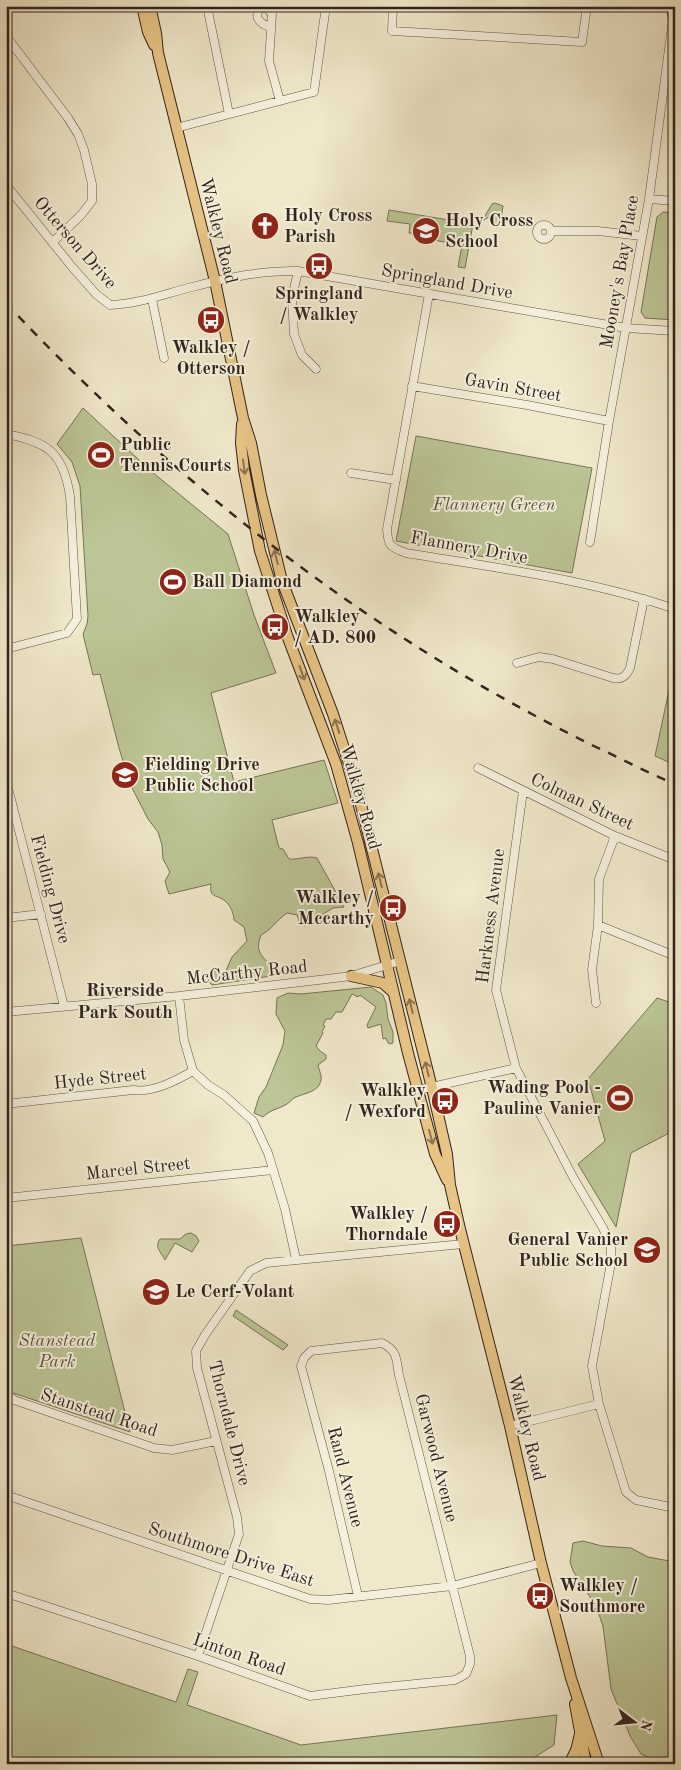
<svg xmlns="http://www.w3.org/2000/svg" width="681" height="1770" font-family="'Old Standard TT',serif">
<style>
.green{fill:#bcc595;stroke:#767459}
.water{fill:#a1bdc2;stroke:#747f80}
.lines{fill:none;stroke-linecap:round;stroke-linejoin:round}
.minor-casing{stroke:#615448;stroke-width:9}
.major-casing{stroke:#31231d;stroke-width:12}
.highway-casing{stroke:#31231d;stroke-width:13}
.minor{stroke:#f5f0dd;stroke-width:8}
.major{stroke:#e8c485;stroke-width:10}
.highway{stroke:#e8c485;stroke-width:11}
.rail{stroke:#31231d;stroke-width:2.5;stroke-dasharray:9 9;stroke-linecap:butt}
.oneway{stroke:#8c7451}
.labels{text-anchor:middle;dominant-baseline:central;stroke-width:4;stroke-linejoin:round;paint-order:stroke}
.poi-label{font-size:18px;font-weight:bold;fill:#31231d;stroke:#f5f0dd;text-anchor:start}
.street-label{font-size:18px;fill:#31231d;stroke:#f5f0dd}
.park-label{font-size:18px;font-style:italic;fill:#5b5441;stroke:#f5f0dd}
.neighbourhood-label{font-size:19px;font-weight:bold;fill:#31231d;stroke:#f5f0dd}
</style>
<rect width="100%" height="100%" fill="#f0e8ca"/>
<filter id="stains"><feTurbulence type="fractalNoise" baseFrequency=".004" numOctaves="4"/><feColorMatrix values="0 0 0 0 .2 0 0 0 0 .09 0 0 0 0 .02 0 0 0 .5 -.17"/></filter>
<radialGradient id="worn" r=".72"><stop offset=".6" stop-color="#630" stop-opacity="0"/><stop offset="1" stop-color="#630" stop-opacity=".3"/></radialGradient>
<!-- green -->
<path class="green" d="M495,203L503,206L500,225L490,223L489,217L482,221L492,204Z
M389,210L473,224L465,268L458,267L462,245L415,237V234L409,233L410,224L387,221Z
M663,212L675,213V320L645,318L641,312L657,217Z
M83,408L152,472L228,534L254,615L276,673L211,693L234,782L324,760L338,803L272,820L279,848L283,849L289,859C299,860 308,855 317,858L344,907L333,908L305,926L300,924L297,915L287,913C277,920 270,931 261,935C254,954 263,955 273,969L274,972L271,976L212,985L207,980L210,971H218L221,975H224L232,957L247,941L244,927L234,920C234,914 230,904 225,901C217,894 209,899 211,884L169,894L165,881L170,872L163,859L162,845L158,832L148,819L130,784L119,748L100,674L93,675L83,634L87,624L88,616L80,486L72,462L57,444Z
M416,436L592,468L572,573L396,541Z
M675,662V765L655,756Z
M371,987L383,995L386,1003L388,1019L393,1032V1043L390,1044L388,1043L386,1038L383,1039L381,1024L368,1028L367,1025L376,1007L360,995L358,997L352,994L342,1012H336L331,1019H326L323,1025L325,1026L322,1032L323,1033L316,1046L320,1051L326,1055V1059L318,1065C319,1070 322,1076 321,1080C319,1092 305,1093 296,1097C293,1098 290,1102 287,1104C279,1109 271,1109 263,1117L254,1113L259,1097L266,1087L283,1045L285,1031L276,1014L277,998L288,993L301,994Z
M657,998L675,1004V1130L631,1153L616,1227L578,1164L605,1141L588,1079Z
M191,1233L196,1236L199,1241L192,1252L175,1243L165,1260C161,1252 154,1247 160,1239H180L186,1234Z
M81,1238L130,1432L13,1393L6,1383V1246Z
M236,1310L288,1345L283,1350L233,1316Z
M583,1541L602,1546L631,1548L648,1557L675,1562V1757L659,1761L641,1754L630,1736L611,1689L603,1626L596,1606L573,1571L570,1562L573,1543Z
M6,1644L176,1702L188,1669L198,1672L187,1705L301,1745L557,1715L554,1745L524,1764H6Z"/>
<!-- water -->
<path class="water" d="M624,1086L629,1106L616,1110L611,1089Z"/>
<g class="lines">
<defs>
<path id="minor" d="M207,6L229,114
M393,6L392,31L582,42L587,6
M270,27C261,24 253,18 260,8H267L272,14L269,61L280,101
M6,36L68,118L78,134L84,150L92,184V201L81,215L53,242
M176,128L314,92L326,6
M6,185L73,268L96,294L110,305C139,304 164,294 192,287C227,278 261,270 298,271L626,328L675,331
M649,199L675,201
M537 232a7 7 0 1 1 14 0a7 7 0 1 1-14 0Z
M551,231H598L642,236
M298,271L292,298L294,334L302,355L316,369
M429,294L387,529C388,546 390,547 406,553C496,568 588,579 675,609
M152,299L164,358
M412,386L527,405L609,421
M6,434C48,442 63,452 70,496L77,619L67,633L6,649
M351,473L396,480
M590,542L609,421L649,199L674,11
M517,663L539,657L553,659L613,678C622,680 626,676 630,668L644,599
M478,768L615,836L675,860
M6,780L64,1006
M523,791L496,990L516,1068L573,1177L603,1228L611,1245V1263L592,1366L599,1404L626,1492L636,1500L675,1508
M6,918L41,914
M598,925L675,956
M179,996L184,1040L193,1071L208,1085L224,1095L253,1121L268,1153L285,1209L296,1259
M596,1003L592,970L598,925L599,879L615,836
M6,1012L179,996L327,979L351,976L400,961
M418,1090L516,1068
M6,1104L133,1090C153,1093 175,1081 193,1071
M6,1198L273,1170
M6,1393L14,1400L154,1448L172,1450L216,1441
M510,1426L599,1404
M6,1495L310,1599L328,1600L452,1586L541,1563
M6,1593L198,1656L310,1696L365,1689L455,1680L466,1674L470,1664V1656L399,1375C396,1359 398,1351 382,1343L311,1351L304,1358L301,1366L329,1471L358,1596
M198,1656L239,1534L237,1517L197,1368L196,1351L205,1335L250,1271L266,1263L463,1244"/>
<path id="major" d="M142,6L148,32L154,45
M150,6L156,33L158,53L215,281L243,418L251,443L261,495L282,581L333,714L357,789L432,1088L447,1154L450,1185L460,1229L510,1426L541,1563L571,1678L599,1764
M671,6L674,16
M242,424L241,443L244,470L260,551L288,638L336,764L358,843L408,1053L435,1154L447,1180
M351,976L383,983L393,992
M575,1704L586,1764"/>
<path id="highway" d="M570,1764L577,1749L580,1736"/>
</defs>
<!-- minor casing -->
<use href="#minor" class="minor-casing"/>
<!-- major casing -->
<use href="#major" class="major-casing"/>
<!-- highway casing -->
<use href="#highway" class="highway-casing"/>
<!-- minor -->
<use href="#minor" class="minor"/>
<!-- major -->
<use href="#major" class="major"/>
<!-- highway -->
<use href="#highway" class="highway"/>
<!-- rail -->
<path class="rail" d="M6,303C175,484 373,638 596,747C622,759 648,773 675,784"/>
</g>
<!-- one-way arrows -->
<defs><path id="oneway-shaft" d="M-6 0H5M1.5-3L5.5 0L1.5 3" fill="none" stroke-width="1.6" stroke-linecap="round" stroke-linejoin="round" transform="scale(1.25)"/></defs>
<g class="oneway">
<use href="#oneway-shaft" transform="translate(244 467) rotate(82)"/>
<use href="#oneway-shaft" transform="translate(276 557) rotate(-104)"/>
<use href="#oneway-shaft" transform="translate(302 673) rotate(70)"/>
<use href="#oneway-shaft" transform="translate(337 726) rotate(-108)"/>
<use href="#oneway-shaft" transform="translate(380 880) rotate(-104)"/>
<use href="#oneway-shaft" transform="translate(411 1006) rotate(-104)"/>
<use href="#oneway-shaft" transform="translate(427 1069) rotate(-104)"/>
<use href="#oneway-shaft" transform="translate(431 1137) rotate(75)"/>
</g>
<!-- icons -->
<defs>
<symbol id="church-disc" viewBox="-11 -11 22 22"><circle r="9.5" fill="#8f2418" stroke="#f5f0dd"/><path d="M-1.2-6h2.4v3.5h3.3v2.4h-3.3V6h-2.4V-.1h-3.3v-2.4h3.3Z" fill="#fff"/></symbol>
<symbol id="school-disc" viewBox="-11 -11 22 22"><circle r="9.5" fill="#8f2418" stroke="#f5f0dd"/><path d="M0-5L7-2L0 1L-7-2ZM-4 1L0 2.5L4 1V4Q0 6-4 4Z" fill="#fff"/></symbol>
<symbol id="bus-disc" viewBox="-11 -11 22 22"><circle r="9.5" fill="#8f2418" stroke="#f5f0dd"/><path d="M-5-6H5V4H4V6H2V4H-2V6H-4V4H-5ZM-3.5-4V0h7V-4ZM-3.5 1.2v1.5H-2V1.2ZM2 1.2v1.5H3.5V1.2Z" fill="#fff"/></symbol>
<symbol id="stadium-disc" viewBox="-11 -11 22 22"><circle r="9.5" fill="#8f2418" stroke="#f5f0dd"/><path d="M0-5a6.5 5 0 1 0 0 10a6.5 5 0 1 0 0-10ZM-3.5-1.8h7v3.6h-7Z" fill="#fff"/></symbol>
</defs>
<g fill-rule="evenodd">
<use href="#church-disc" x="249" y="210" width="32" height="32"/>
<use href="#school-disc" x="410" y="215" width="32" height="32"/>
<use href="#bus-disc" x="303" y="250" width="32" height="32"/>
<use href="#bus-disc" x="195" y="304" width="32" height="32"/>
<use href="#stadium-disc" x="85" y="439" width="32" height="32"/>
<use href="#stadium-disc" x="157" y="566" width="32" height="32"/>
<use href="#bus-disc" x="259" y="611" width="32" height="32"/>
<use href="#school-disc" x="109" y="759" width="32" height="32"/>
<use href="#bus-disc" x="377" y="892" width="32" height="32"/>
<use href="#stadium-disc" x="604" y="1082" width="32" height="32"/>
<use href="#bus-disc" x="429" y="1085" width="32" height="32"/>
<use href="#bus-disc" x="431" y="1208" width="32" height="32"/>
<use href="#school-disc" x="631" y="1234" width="32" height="32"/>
<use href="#school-disc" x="140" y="1276" width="32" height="32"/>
<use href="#bus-disc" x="524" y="1580" width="32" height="32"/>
</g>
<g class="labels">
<!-- poi labels -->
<g class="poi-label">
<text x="284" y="216">Holy Cross<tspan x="284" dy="21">Parish</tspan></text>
<text x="445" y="221">Holy Cross<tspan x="445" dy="21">School</tspan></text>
<text x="319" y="294" text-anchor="middle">Springland<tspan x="319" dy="21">/ Walkley</tspan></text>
<text x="211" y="348" text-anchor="middle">Walkley /<tspan x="211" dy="21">Otterson</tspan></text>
<text x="120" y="445">Public<tspan x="120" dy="21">Tennis Courts</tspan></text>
<text x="192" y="582">Ball Diamond</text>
<text x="294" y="617">Walkley<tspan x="294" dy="21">/ AD. 800</tspan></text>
<text x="144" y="765">Fielding Drive<tspan x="144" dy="21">Public School</tspan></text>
<text x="374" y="898" text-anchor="end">Walkley /<tspan x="374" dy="21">Mccarthy</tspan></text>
<text x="601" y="1088" text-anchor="end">Wading Pool -<tspan x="601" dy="21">Pauline Vanier</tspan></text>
<text x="426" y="1091" text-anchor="end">Walkley<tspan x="426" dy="21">/ Wexford</tspan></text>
<text x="428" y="1214" text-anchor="end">Walkley /<tspan x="428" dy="21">Thorndale</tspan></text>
<text x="628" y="1240" text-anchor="end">General Vanier<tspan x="628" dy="21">Public School</tspan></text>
<text x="175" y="1292">Le Cerf-Volant</text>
<text x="559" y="1586">Walkley /<tspan x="559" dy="21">Southmore</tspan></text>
</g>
<!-- street labels -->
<g class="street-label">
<text transform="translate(218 231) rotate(76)">Walkley Road</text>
<text transform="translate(75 243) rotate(49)">Otterson Drive</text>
<text transform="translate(620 272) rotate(-80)">Mooney's Bay Place</text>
<text transform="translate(447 282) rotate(10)">Springland Drive</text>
<text transform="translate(513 388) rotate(10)">Gavin Street</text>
<text transform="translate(469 548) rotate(10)">Flannery Drive</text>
<text transform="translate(360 797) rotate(74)">Walkley Road</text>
<text transform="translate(582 802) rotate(25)">Colman Street</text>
<text transform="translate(50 889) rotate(75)">Fielding Drive</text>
<text transform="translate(491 916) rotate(-83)">Harkness Avenue</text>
<text transform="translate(247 973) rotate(-6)">McCarthy Road</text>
<text transform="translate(100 1079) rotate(-6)">Hyde Street</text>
<text transform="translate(138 1169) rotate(-6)">Marcel Street</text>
<text transform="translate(99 1413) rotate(18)">Stanstead Road</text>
<text transform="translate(229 1423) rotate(76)">Thorndale Drive</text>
<text transform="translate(526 1428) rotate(76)">Walkley Road</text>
<text transform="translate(436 1458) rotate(76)">Garwood Avenue</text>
<text transform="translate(345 1477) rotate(76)">Rand Avenue</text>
<text transform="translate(231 1555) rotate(18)">Southmore Drive East</text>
<text transform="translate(239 1655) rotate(19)">Linton Road</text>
</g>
<!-- park labels -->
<g class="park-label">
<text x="494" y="505">Flannery Green</text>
<text x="57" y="1341">Stanstead<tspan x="57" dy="21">Park</tspan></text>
</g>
<!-- neighbourhood labels -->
<g class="neighbourhood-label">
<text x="125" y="991">Riverside<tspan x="125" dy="22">Park South</tspan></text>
</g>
</g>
<!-- margin -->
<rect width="681" height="1770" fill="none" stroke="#f0e8ca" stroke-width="25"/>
<rect x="8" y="8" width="666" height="1755" fill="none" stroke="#31231d" stroke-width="2.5"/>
<rect x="12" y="12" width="656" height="1745" fill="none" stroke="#31231d"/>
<!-- north arrow -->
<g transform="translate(634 1722) rotate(106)" stroke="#f5f0dd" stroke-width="4" paint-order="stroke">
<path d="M0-4L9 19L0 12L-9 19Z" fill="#31231d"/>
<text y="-8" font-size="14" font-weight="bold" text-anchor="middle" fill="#31231d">N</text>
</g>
<rect width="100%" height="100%" filter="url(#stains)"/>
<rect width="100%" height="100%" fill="url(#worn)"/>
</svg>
